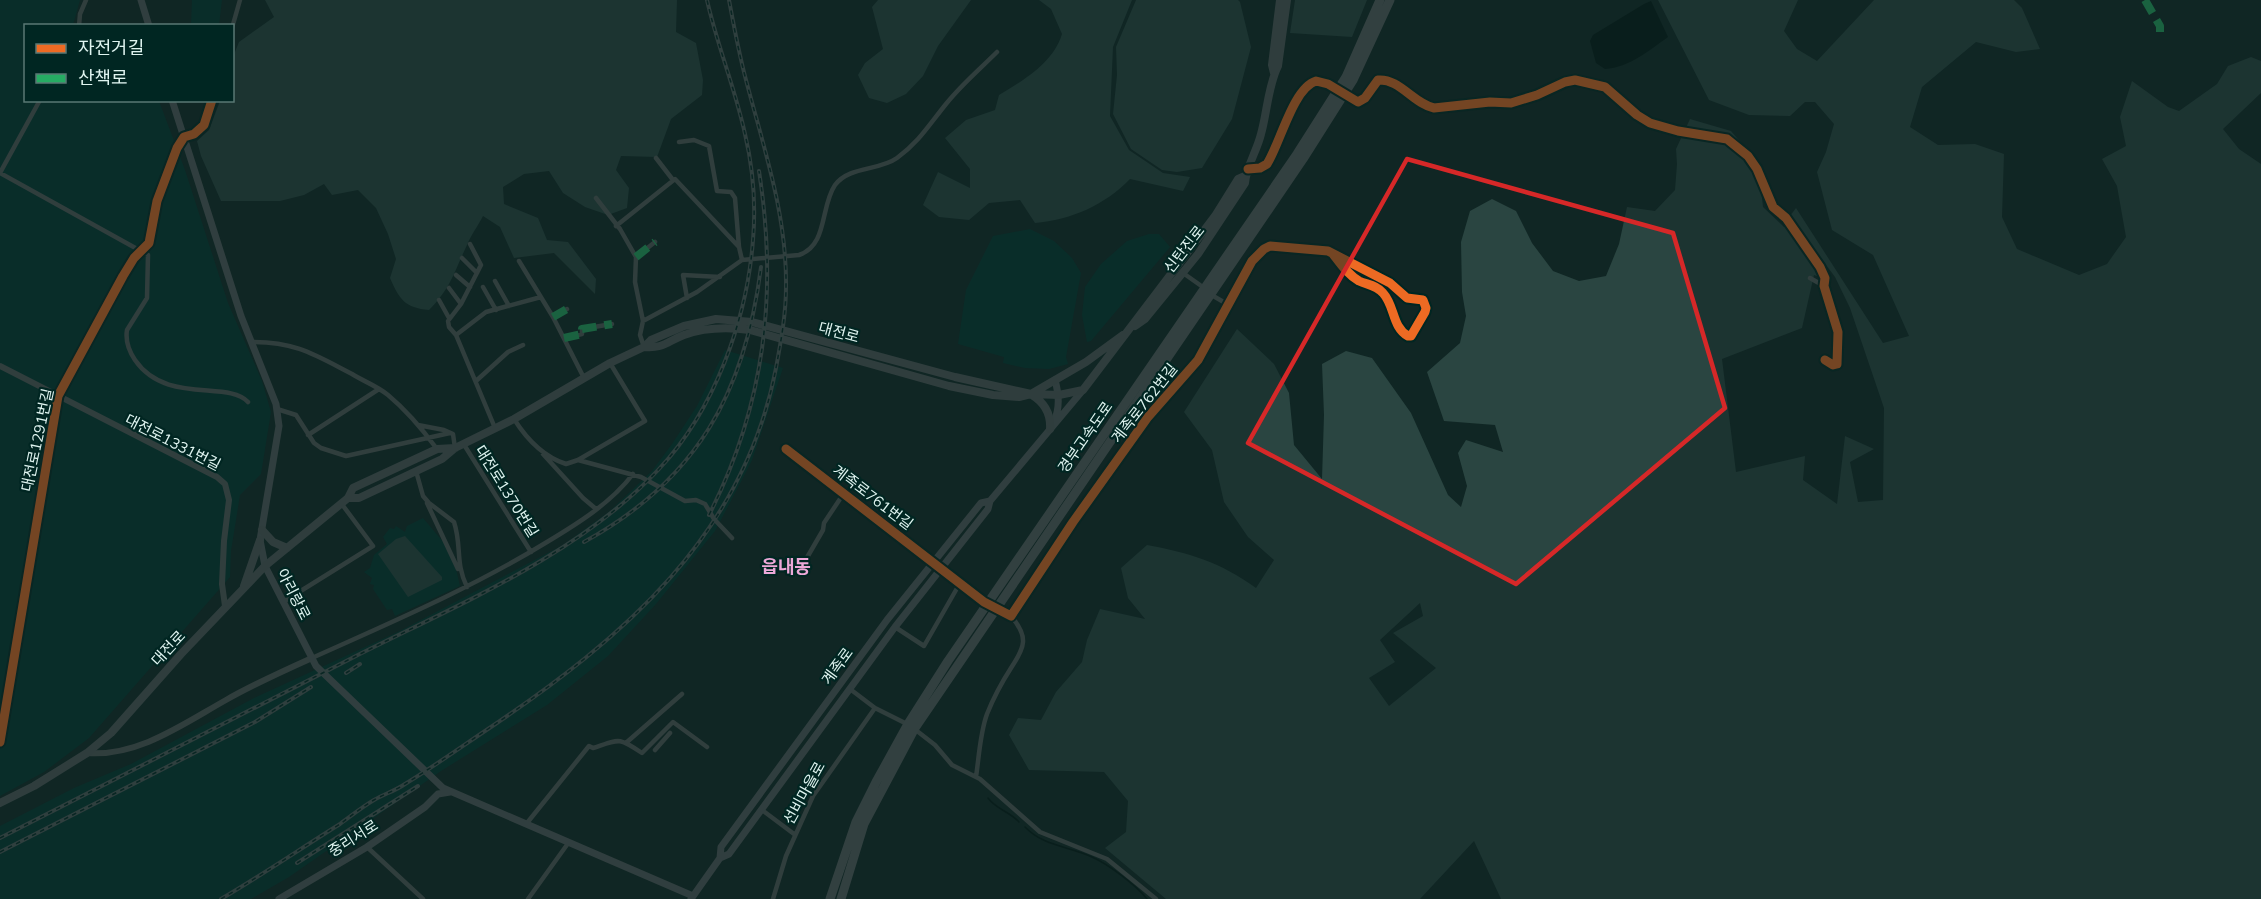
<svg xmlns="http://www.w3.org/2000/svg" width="2261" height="899" viewBox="0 0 2261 899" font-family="Mulish,'Noto Sans KR',sans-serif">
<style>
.built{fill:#023630}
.green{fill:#2a4541;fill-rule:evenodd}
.water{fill:#011512}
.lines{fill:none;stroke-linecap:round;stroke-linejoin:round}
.stream{stroke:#011512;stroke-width:1.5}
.minor{stroke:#585b5c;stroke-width:4.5}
.tertiary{stroke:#585b5c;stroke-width:6}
.secondary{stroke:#575c5f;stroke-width:7}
.primary{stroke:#545a5c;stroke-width:8}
.motorway{stroke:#5b6062;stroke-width:9}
.rail-casing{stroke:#545d5e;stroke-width:4}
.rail{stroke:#002622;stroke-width:1.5;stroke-dasharray:4.5;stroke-linecap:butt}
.quiet{stroke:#26ab63;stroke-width:8;stroke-dasharray:15 8;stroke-linecap:butt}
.cycleway-casing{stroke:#002622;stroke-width:13}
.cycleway{stroke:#ed6a23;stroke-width:9}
.marked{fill:none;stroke:#d62828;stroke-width:4.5;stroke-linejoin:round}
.labels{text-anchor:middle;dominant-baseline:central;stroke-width:4.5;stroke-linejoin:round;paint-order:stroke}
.street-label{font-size:15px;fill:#dff4f0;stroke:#002622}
.quarter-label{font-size:18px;font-weight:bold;fill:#eca8d8;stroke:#002622}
</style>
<rect width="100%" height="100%" fill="#102624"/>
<path class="built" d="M0,0H80L73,25L26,26V100L159,101L185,170L228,303L262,381L271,412L261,474L240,495L231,551L230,577L89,738L44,772L0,796Z
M192,0H222L219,25H191Z
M1030,229L1054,241L1072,258L1081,273L1066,357L1068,364L1049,369L1025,368L1003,363L1004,357L958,344L966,290L993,236Z
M1149,234H1159L1170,247L1091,341L1087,342L1082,315L1085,287L1101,264L1127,241Z
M725,350L783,368L752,460L745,474L715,531L656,604L608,656L547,705L441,771L289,877L251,899H0V826L74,788L131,764L254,698L400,631L563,545L610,511L652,471L672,444L697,406Z
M423,518L445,544L456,569L460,586L395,616L392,609L387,610L373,589L374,585L370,584L372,578L364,572L370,568L374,555L387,544L383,537L390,528L394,529L396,526L405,532L407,526Z"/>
<path class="green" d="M265,0H677L676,32L696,43L703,80L702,95L671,119L657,157L621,156L616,170L629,188L627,208L608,215L585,207L563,193L549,171L524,174L503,187L504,204L538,218L547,240L568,242L596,279L595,294L554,253L514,258L500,227L483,216C478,226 471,235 467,245C454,272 451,288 429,310C405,308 399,299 390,278L396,259L388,234L376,208L358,190L332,195L324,184L304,195L280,201H221L201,156L197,141L209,130L220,101L232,100L233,57L239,42L274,17Z
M878,0H971L938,46L923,76L906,94L887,103L869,98L858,75L865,63L883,49L872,7Z
M1039,0H1132L1113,47L1110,116L1129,150L1163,173L1190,177L1183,191L1130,179C1105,205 1071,220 1035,223L1020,200L989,203L969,220L939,217L923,205L938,172L970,188V169L945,138L966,120L995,110L999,95C1024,80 1053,63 1062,34L1051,9Z
M1136,0H1238L1240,2L1251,47L1232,119L1202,168L1177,172L1162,170L1131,149L1113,114L1117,75L1116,47Z
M1295,0H1367L1352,37L1290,33Z
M1658,0H1798L1784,31L1797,49L1817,61L1874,0H2014L2022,8L2040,49L2016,52L1976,42L1922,87L1910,127L1938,145L1975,144L2004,154L2002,217L2017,249L2079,275L2107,264L2126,237L2117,186L2102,159L2126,146L2120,117L2132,81L2168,107L2179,111L2217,84L2228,66L2251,57L2261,61V93L2223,129L2239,149L2261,164V899H1501L1474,841L1420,899H1166L1105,848L1126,832L1128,801L1104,772L1029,770L1009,735L1018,718L1041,720L1056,692L1082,662L1087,640L1100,609L1145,619L1128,598L1121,568L1147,545C1190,553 1220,562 1256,588L1274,560L1248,537L1224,502L1212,450L1184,412L1237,329L1274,364L1289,393L1294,445L1322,479L1324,415L1322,364L1346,351L1372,358L1411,413L1448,495L1461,507L1467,486L1458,453L1466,440L1503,452L1495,425L1444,421L1427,372L1460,343L1466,316L1462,292L1461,242L1470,211L1492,199L1516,211L1532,243L1553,271L1579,281L1606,276L1619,244L1627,207L1655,211L1675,190L1677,164L1676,149L1690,119L1731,131L1758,163L1763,207L1784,227L1789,223L1809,247L1828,280L1814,275L1802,328L1722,359L1736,472L1805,456L1803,480L1837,504L1845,436L1874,449L1850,462L1858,502L1883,500L1884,408L1850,308L1835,277L1790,216L1796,208L1883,343L1909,336L1873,255L1832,230L1817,172L1826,152L1834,124L1815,102H1805L1790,116L1749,115L1709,100ZM1420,603L1423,616L1393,633L1436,668L1389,706L1369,678L1395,662L1380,640Z
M405,536L442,577V580L408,597L378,554L396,539Z"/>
<path class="water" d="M1651,1L1668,37C1648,51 1630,67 1605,69L1596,63L1590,41L1593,35L1644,4Z"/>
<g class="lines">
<path class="stream" d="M988,798C997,810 1009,811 1019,822
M1025,827C1043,846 1068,846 1092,857C1108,864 1136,885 1147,899"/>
<path class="minor" d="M79,26L80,14L86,0
M232,28L240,0
M1344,94L1358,102L1361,101L1374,84L1382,79L1397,86L1427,107L1434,108L1490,102L1511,103L1537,95L1565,82H1586L1605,87L1637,115L1650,123L1678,131L1727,139L1748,156L1757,169L1773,207L1786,218L1820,267L1825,278L1824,286L1838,332L1837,364L1833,365L1825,360
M184,137C202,131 208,119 212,100
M679,142L694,140L709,146L717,191L731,192L735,198L739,247L742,260
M656,158L673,180
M1248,169L1263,167L1269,160C1278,141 1296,87 1316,81L1328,84L1337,90
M0,173L148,255L147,298L127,330C125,342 129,351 135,360C166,405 228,380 248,402
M0,173L40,100
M596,198L620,229L636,257L635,282L643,321L640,335L644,347
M616,226L675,179L739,247
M636,257L655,242
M462,258L477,273
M519,261L553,317L584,378
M1183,273L1200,285
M456,275L470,287
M1810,278L1824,286
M495,281L509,306
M483,287L496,310
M449,288L461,304
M1215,297L1227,304
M687,298L683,275L720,277
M439,300L449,318
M553,317L567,309
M643,321L697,292L742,260L799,255C828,245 820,207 835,185C849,166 879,171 897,158C919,142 929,125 946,104C961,85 980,69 997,52
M456,335L449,327L448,321L461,304L481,265L470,244
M564,338L582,334V329L612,324
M253,342C296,342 315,355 352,374C363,381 377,386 388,395C406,410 423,430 437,449
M476,381L508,352L523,345
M277,409L296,415L314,443L321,448L346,456L450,433
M514,419C526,438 544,457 566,464L578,460L645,421L610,363
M418,425L444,430L453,434L455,448
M495,428L456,335L486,312L541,297
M308,435L379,389
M463,443L531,552
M786,449L984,602
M543,454L583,498L596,509
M578,460L641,477L685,501L696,500L705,504L714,519L732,538
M416,471L423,496L429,503L454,522C462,546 455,563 467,587
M427,503L458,569
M809,566L805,561L823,530L824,523L844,493
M283,602L373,546L341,503
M995,609L1011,616L1073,522L1148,417L1198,360L1252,261L1264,249L1270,246L1328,251L1390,283L1407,298L1423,300L1426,308L1425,312L1411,336H1408C1392,327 1395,306 1383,293C1376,285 1368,285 1359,281C1348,275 1340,263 1333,254
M895,627L924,646L960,583
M312,658C392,622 472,588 547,542C577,524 611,503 633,474
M850,689L875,708L905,723
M917,731L935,745L952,765L980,779L1040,832L1107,859L1156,899
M627,742L682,694
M655,750L670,733
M976,777C979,757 980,733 987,714C993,699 1002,682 1011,668C1025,647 1029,637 1011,616
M762,810L794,834
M527,823L589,746L593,748C620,739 618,737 642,753L673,722L707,747
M367,847L423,899
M528,899L569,842
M773,899L786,856L813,796L875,708"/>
<path class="tertiary" d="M0,366L217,477L225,484L229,500L224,541L222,584L225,606
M0,742L58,396L123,276L134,258L149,243L157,201L168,168L184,137
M87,753C138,757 183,724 226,700C254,684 283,671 312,658"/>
<path class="secondary" d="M141,0L149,26
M172,100L241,316L276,404L279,426L260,540L265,566L316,666L443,788L693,896
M1054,422C1060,407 1059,395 1055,380
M720,858L721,847L887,620L981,503L990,501
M279,899L367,847L425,807L438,794L450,792
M691,899L720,858L729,854L895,627L988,509L990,501L1083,390"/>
<path class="primary" d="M1274,73L1272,65L1280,0
M1135,326L1145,319L1198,254L1245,183C1246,167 1257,151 1261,134C1267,113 1268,86 1278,66L1287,0
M644,347C663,349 668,341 684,335C706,327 727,327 750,330L949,386L993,395L1019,397L1031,394L1086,362L1123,335
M1032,395C1045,403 1051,414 1050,429
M348,498H359L442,459L455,448L514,419L610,363L644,347L651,340L684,326L716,319L752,322L955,377L1031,394L1059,395L1083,390L1215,216L1238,179L1245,176
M262,530L273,542L287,548
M244,586L260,540
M0,803L34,786L87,753L111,733L181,654L265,566L348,498L353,488L437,449L455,448"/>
<path class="motorway" d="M830,899L856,822L876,782L908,724L948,661L1297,154L1346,77L1380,0
M841,899L864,824L915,728L1303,159L1353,80L1390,0"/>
<defs>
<path id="rail" d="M709,515C765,405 778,293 759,171
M584,542C697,480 745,393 761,267
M346,673L360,664
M0,838C118,778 236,717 354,657C457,605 579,555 659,469C714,411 747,320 753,240C756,205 753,168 745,134C735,88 717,45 707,0
M0,852L255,722L311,687
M297,863L418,786
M221,899C262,875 300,849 340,824C351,816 362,807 374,800C384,794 395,791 405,784C433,767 461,747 488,729C622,639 744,536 776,368C781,341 786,314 786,287C787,215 764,149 746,80C739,54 734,27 729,0"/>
</defs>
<use href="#rail" class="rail-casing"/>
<use href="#rail" class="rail"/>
<path class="quiet" d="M2145,0L2160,26V32
M636,257L655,242
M553,317L567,309
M564,338L582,334V329L612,324"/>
<defs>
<path id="cycleway" d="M1248,169L1260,168L1267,164C1280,144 1293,88 1316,81L1328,84L1358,102L1365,98L1378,80C1399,78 1414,104 1434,108L1490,102L1511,103L1537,95L1565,82L1575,80L1605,87L1637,115L1650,123L1678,131L1727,139L1748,156L1757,169L1773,207L1786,218L1820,267L1825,278L1824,286L1838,332L1837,364L1833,365L1825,360
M786,449L984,602L1011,616L1073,522L1148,417L1198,360L1252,261L1264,249L1270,246L1328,251L1390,283L1407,298L1423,300L1426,308L1425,312L1411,336H1408C1392,327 1395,306 1383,293C1376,285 1368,285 1359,281C1348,275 1340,263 1333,254
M0,742L58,396L123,276L134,258L149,243L157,201L177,148L184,137L194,134L204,125L212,100"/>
</defs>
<use href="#cycleway" class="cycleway-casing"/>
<use href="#cycleway" class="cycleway"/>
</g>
<path d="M0 0H2261V899H0ZM1407,159L1673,233L1725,408L1516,584L1248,443Z" fill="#102624" fill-opacity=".55" fill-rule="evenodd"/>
<path class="marked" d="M1407,159L1673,233L1725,408L1516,584L1248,443Z"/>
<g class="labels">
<g class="street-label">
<text transform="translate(1184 249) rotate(-52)">신탄진로</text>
<text transform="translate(839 332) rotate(15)">대전로</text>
<text transform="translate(1144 403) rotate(-52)">계족로762번길</text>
<text transform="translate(1085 437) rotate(-55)">경부고속도로</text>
<text transform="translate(37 440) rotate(-78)">대전로1291번길</text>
<text transform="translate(173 442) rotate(27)">대전로1331번길</text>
<text transform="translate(507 491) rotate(58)">대전로1370번길</text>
<text transform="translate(873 497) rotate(37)">계족로761번길</text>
<text transform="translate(294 594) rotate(63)">아리랑로</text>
<text transform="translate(168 648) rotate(-47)">대전로</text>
<text transform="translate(837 666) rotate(-54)">계족로</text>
<text transform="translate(804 793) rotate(-61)">선비마을로</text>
<text transform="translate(353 838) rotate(-32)">중리서로</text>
</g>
<g class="quarter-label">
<text x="786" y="566">읍내동</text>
</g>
</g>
<rect x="24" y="24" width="210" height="78" fill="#002622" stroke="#597874" stroke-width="1.5"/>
<rect x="36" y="44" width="30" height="9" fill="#ed6a23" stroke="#597874" stroke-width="1.5"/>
<text x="78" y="54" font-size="18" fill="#dff4f0">자전거길</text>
<rect x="36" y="74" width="30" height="9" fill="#26ab63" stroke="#597874" stroke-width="1.5"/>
<text x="78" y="84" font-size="18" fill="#dff4f0">산책로</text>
</svg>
